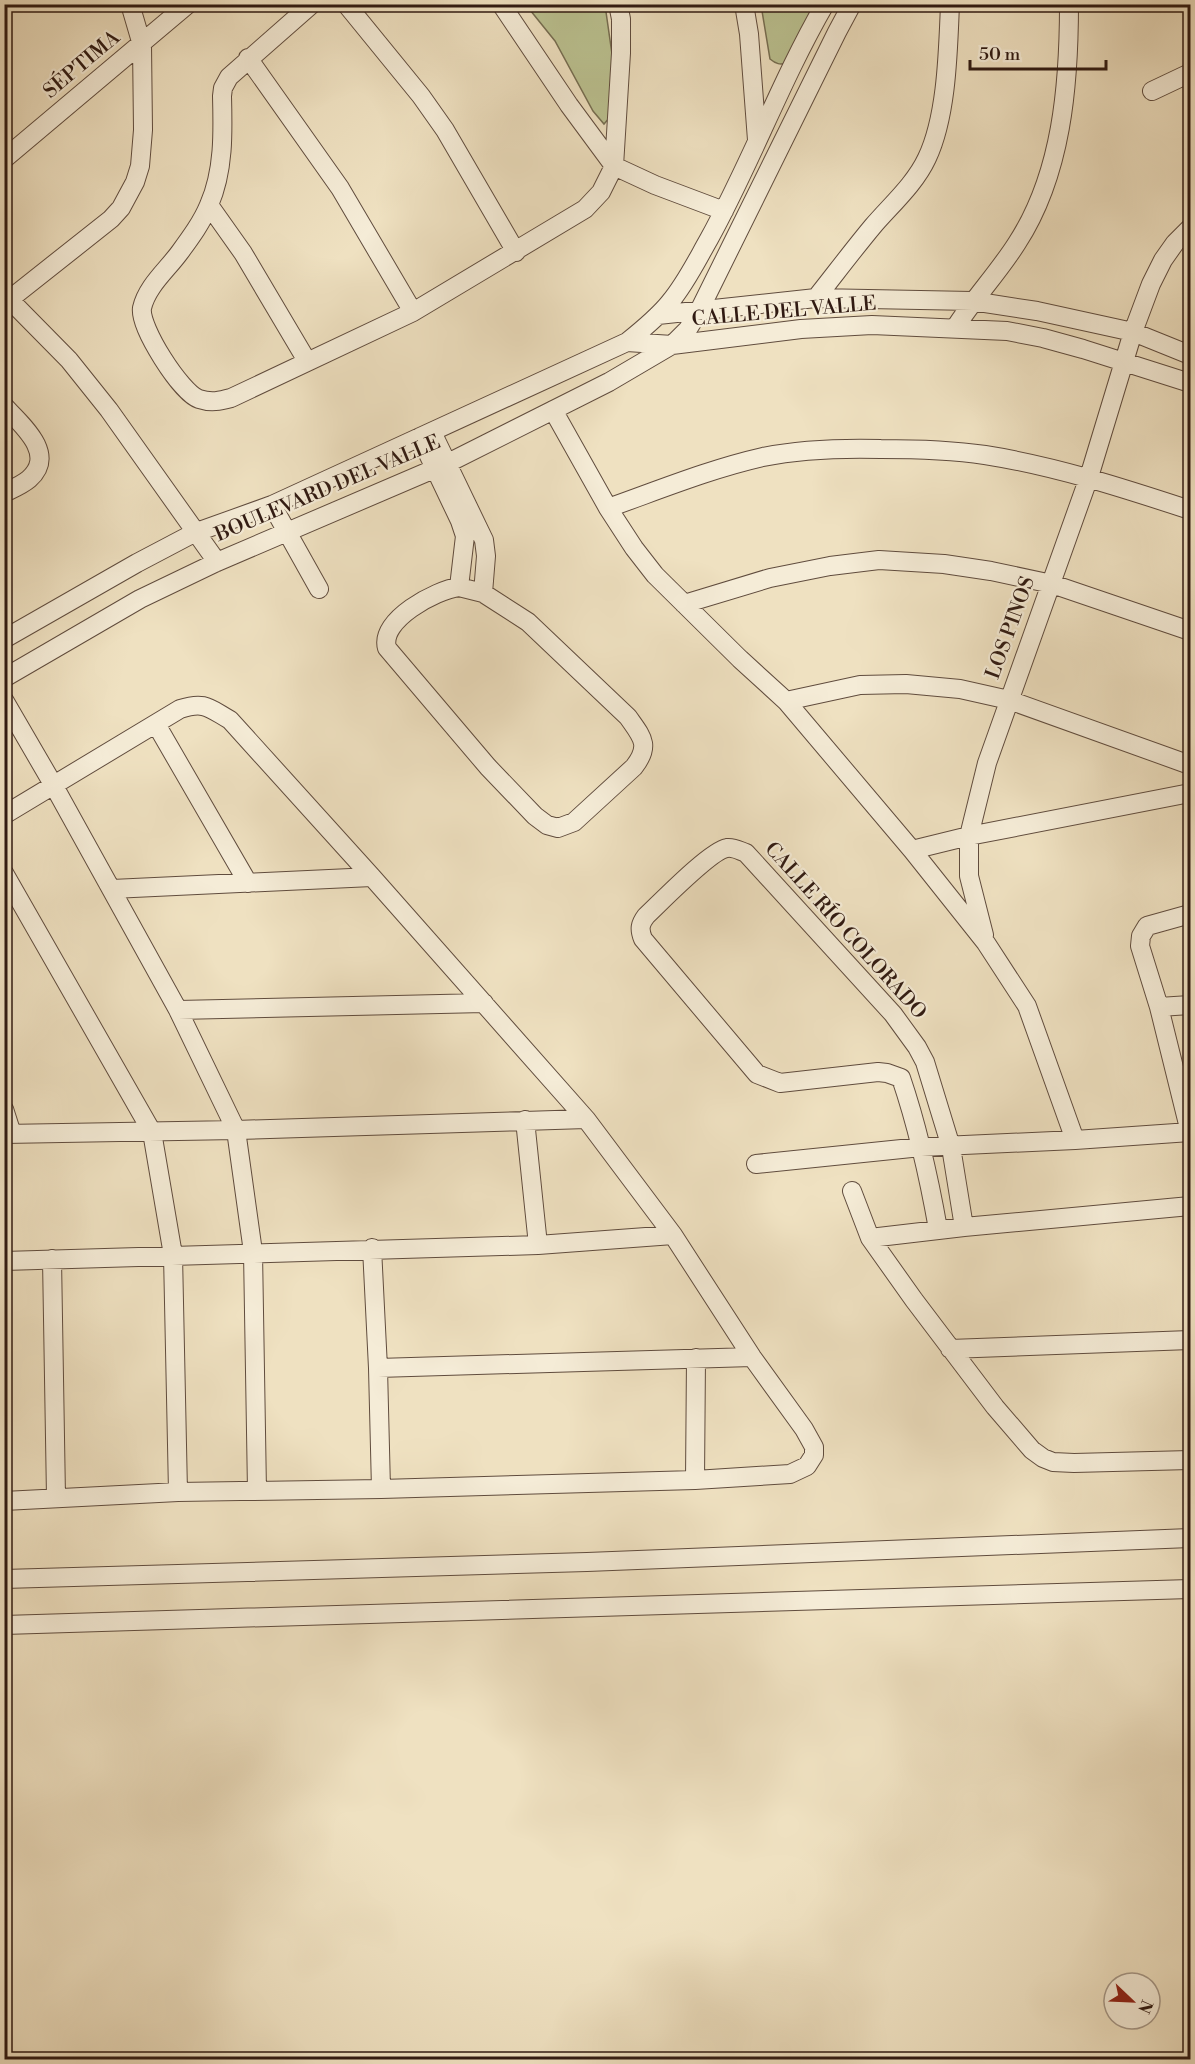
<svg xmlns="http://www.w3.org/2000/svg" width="1195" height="2064" viewBox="0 0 1195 2064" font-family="'Libre Bodoni',serif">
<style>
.green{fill:#bbc291;stroke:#766e52;stroke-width:1.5}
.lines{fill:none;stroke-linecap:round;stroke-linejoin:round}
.minor-casing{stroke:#604c3e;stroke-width:20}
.minor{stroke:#f5ecd7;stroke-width:18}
.labels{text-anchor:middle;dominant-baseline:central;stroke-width:4.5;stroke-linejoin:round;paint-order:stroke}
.street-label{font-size:20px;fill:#301a12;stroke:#f5ecd7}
</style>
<rect width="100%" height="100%" fill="#efe1c1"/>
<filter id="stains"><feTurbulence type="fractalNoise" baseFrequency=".00333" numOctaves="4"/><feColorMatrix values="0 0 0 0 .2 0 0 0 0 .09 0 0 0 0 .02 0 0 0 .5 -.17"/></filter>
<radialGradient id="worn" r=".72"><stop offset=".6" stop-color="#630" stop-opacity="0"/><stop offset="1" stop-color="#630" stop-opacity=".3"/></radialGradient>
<path class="green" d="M526,5H605L614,68L610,117L604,124L593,111L555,41Z
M761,5H818L787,63C780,65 776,64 770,59Z"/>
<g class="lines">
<defs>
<path id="minor" d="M312,4L229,77L223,88L222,96C223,132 224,171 209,205C202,222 191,237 180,252C167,270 147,286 142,308C139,327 181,393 199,399C211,403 220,401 231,398L413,312L585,209L601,192L614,166L621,53V19L618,4
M346,4L421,96L445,130L516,252
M501,4L569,105L614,166L655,185L724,211
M744,4L749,34L757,140
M4,6L6,4
M248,58L340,188L413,312
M1152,91L1190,73
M4,159L188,4
M209,205L243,253L307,361
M4,294L69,360L109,410L217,562
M816,298C835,274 853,250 873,226C891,205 915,184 927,158C947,116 948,51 950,4
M10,299L111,219L121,208L135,182L140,166L143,130L142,45L130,4
M658,315L816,298L972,301L1037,311L1133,332L1190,355
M955,328C974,298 998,273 1017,243C1062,174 1069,85 1069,4
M627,342L672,345L801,329L872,325L1007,331L1043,338L1083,349L1190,383
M4,406C22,425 57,454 29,479C22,485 12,489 4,493
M553,410L608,508L634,548L655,575L740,659L786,701L912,850L986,943L1027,1006L1075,1140
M432,432L484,540L486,556L483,593
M420,437L460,521L465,536L459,587
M272,505L319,589
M608,508C659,490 710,469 763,457C802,449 841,448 881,449C915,449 951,450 985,455C1055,466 1123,488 1190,510
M459,587L483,593L528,622L628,717C642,737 651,745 634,767L574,822L558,828L547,825L535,816L488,767L387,648C379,620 436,590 459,587Z
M684,604L770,578L830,566L879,560L944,564L991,571L1052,584L1190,631
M4,639L137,563L194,533L272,505L627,342C642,330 658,317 670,302C686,283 697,260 709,239C751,163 781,80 825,4
M4,678L140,599L217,562L448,463L609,382L672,345L688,329L699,311L837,32L852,4
M4,700L54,786L178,1010L236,1130L253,1252L257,1491
M786,701L860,685L906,684L960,689L1009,700L1190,765
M156,724L248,883
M4,815L180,709C205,701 209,708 230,720L372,877L586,1119L673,1235L752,1357L804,1429L814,1447V1455L807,1466L790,1474L695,1480L381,1489L178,1492L4,1501
M912,850L969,836L1190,793
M4,873L152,1132L173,1255L178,1492
M112,889L372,877
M984,935L969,876V836L987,763L1089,477L1133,332L1151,284L1163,260L1175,243L1190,228
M1159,1007L1190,1005
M178,1010L484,1003
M4,1109L12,1134
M525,1120L538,1245
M1190,1132L1159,1007L1140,946L1141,936L1147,926L1190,914
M4,1134L236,1130L586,1119
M756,1164L921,1147L1075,1140L1190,1132
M852,1191L870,1238L914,1300L995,1407L1032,1450L1043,1458L1053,1462L1074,1463L1190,1460
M938,1229C929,1178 918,1128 901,1078L887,1073L878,1072L780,1083L757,1074L643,939C639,929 640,924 646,916C661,902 710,851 727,848C734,847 740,851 746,853L893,1014L917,1047L925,1062L951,1147L964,1227
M870,1238L964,1227L1190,1206
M372,1248L378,1368L381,1489
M52,1259L56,1497
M4,1261L538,1245L673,1235
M950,1349L1190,1340
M378,1368L752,1357
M695,1480L696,1358
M4,1579L587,1562L1190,1538
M4,1625L1190,1589"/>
</defs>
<use href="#minor" class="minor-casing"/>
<use href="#minor" class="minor"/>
</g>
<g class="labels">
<g class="street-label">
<text transform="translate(82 65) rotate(-40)">SÉPTIMA</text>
<text transform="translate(784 312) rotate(-5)">CALLE DEL VALLE</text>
<text transform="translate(328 489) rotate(-23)">BOULEVARD DEL VALLE</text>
<text transform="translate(1011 628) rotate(-70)">LOS PINOS</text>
<text transform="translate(845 931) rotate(48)">CALLE RÍO COLORADO</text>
</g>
</g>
<rect width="1195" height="2064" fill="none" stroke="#efe1c1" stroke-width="24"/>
<rect x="6" y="6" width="1183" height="2052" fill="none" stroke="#301a12" stroke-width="3"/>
<rect x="12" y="12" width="1171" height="2040" fill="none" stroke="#301a12" stroke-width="1.5"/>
<g transform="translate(1132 2001) rotate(113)"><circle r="28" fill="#f5ecd7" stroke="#a69888" stroke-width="1.5"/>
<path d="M0-4.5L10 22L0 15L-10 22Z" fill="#8f2418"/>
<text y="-9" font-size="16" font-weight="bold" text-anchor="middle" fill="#301a12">N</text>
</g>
<path d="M970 60v9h136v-9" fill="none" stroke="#301a12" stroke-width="3"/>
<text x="979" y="60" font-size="18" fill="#301a12" stroke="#f5ecd7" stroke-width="4.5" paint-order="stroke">50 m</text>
<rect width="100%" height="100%" filter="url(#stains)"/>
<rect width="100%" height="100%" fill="url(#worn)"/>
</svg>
